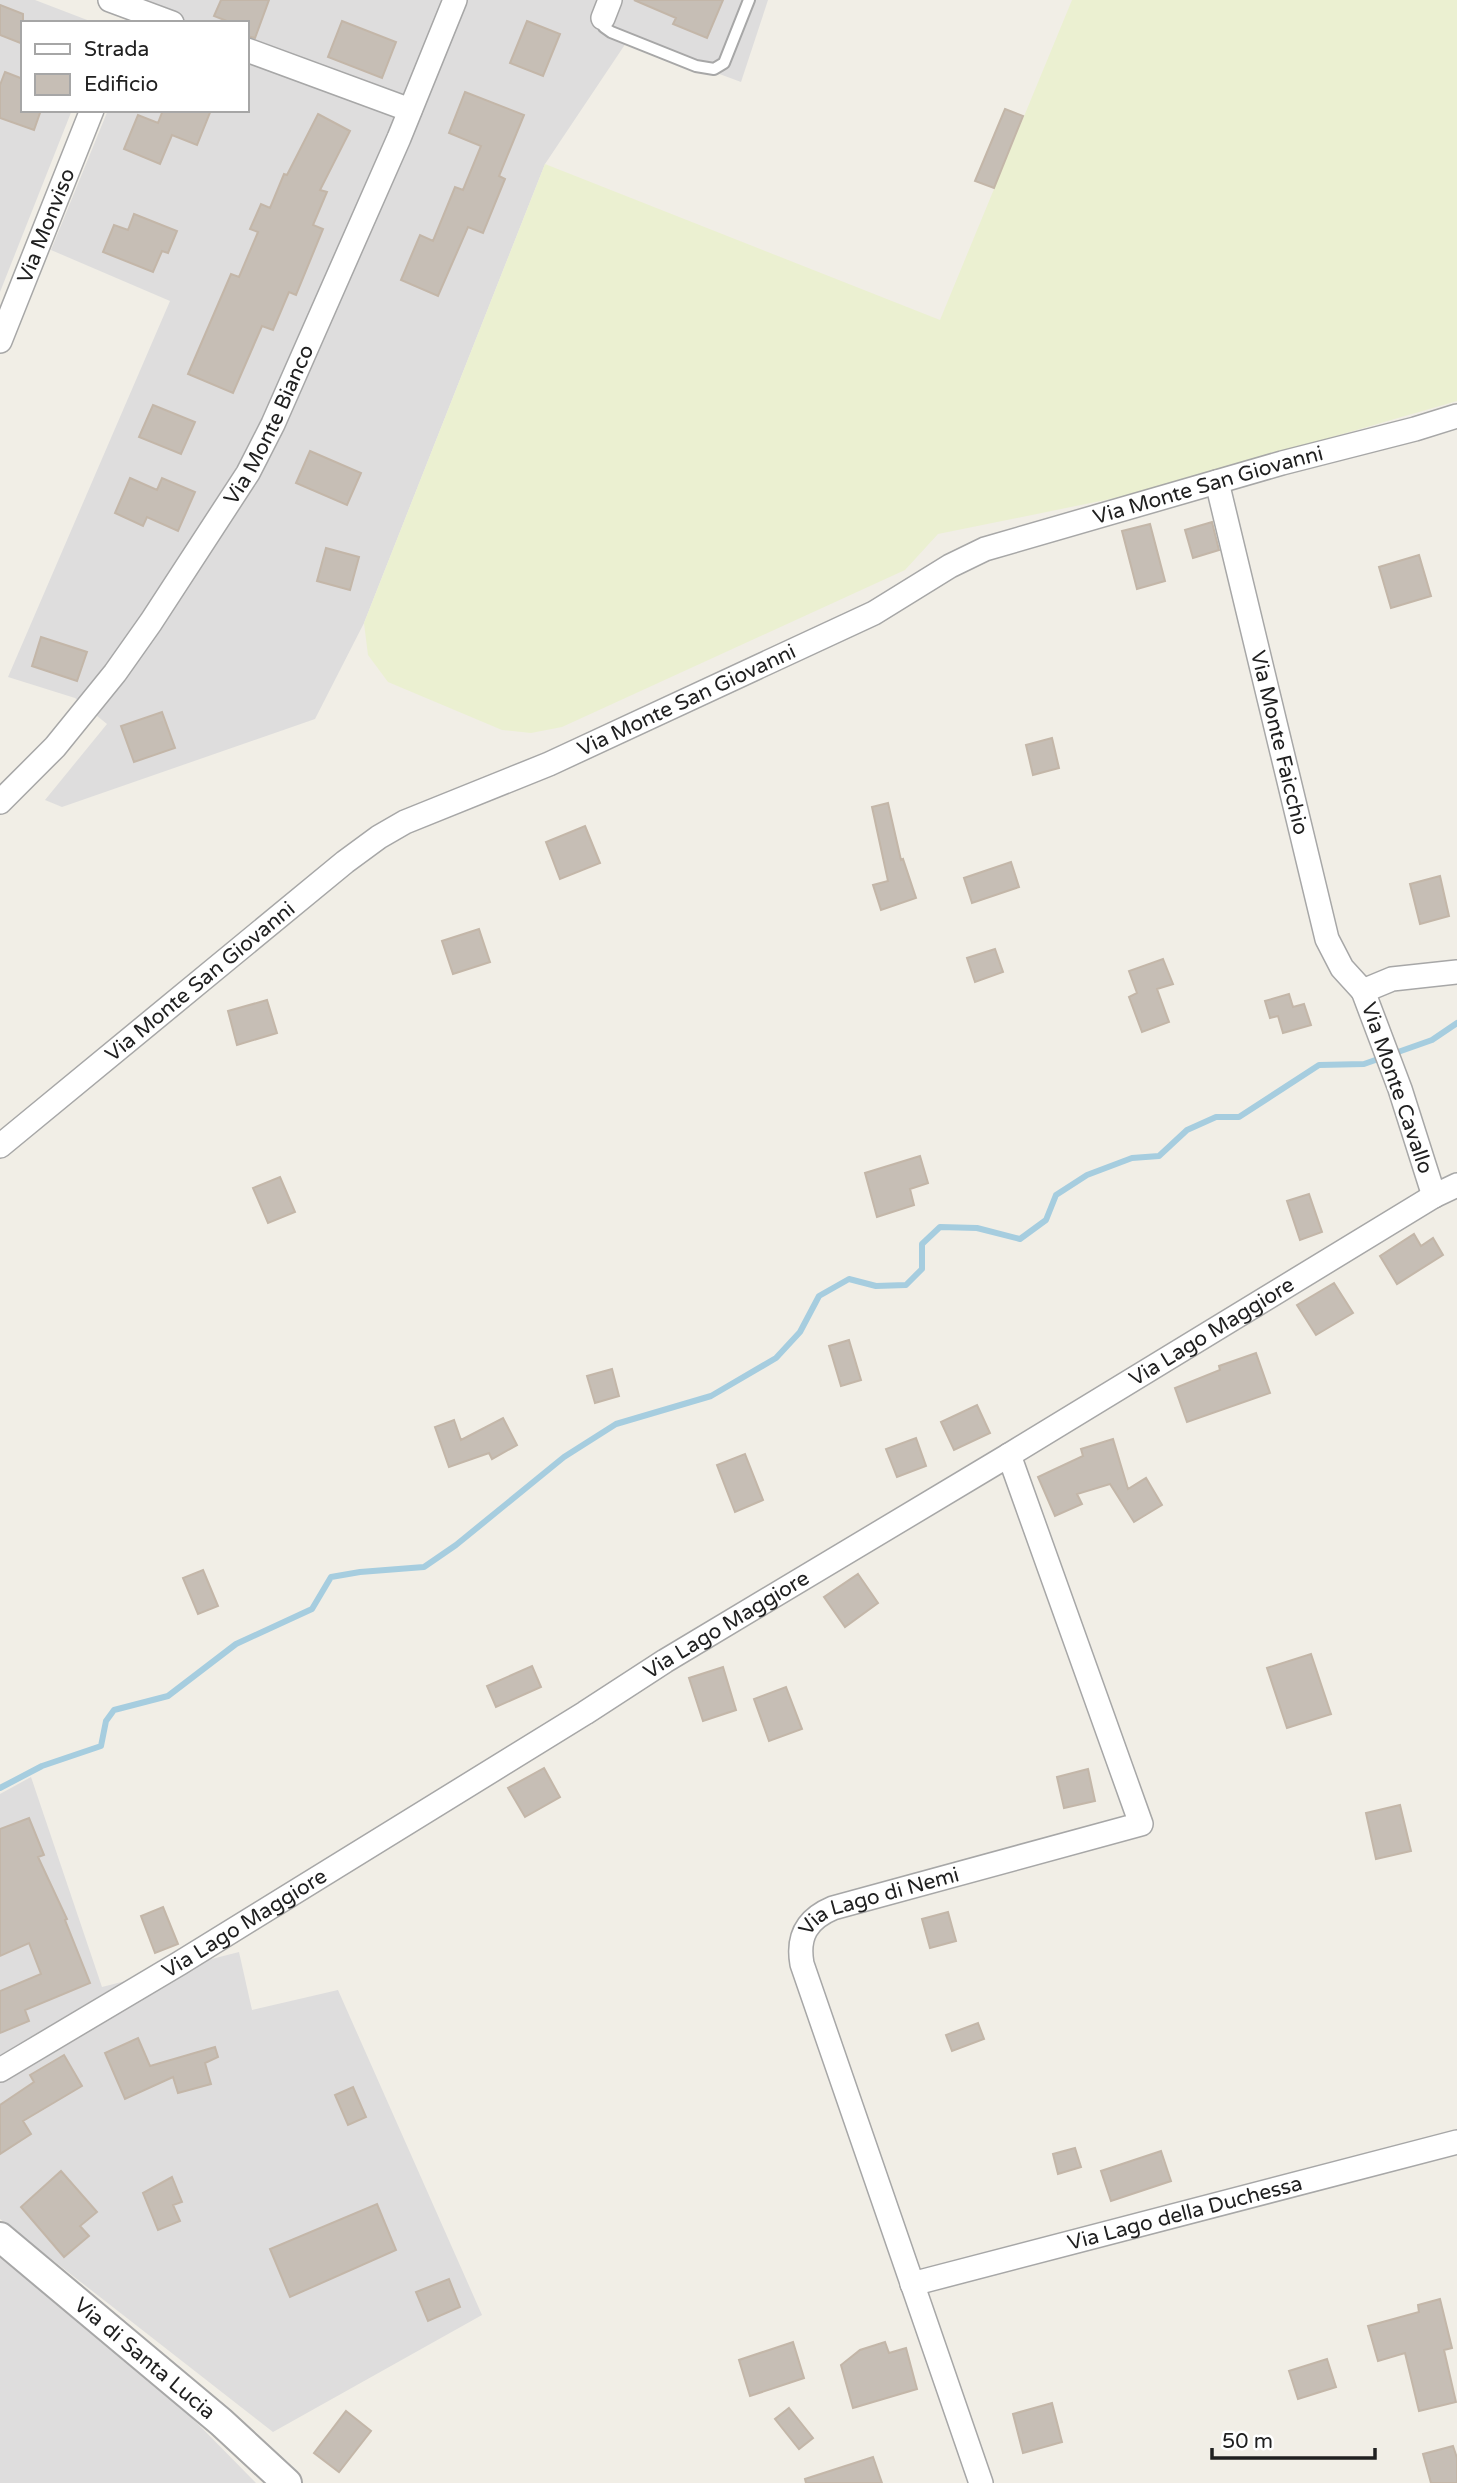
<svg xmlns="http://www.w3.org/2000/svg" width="1457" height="2483" viewBox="0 0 1457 2483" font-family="'Varela Round',sans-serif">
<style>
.residential{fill:#dedddd}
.farmland{fill:#ebf0d1}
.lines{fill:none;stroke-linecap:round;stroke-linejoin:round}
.stream{stroke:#a6cddf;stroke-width:6}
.building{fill:#c6beb5;stroke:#c3b6a8;stroke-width:2}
.service-casing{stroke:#a7a7a7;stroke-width:14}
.minor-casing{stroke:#a7a7a7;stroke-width:26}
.tertiary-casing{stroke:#a7a7a7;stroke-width:32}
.service{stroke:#fff;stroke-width:10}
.minor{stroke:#fff;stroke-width:23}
.tertiary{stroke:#fff;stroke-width:28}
.labels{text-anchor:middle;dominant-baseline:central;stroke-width:5;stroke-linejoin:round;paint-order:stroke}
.street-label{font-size:21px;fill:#202020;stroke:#fff}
</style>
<rect width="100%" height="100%" fill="#f1eee6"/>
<path class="residential" d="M0,0H35L95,23H23V110H72L0,292Z
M137,0H768L741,82L628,40L545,164L364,623L315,719L62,807L45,800L107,724L75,698L8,677L170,301L51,250L108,110H247V23H145Z
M31,1777L102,1987L239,1952L252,2010L338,1990L482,2315L273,2432L0,2219V1794Z
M0,2250L137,2362L256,2483H0Z"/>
<path class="farmland" d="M1072,0H1457V401L1135,494L938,534L905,570L562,727L531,733L502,730L388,682L368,655L364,623L545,164L940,320Z"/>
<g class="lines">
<path class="stream" d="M0,1788L42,1766L101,1746L106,1721L114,1710L168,1696L236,1644L312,1609L331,1577L360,1572L424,1567L456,1545L564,1457L616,1424L711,1396L776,1358L800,1332L819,1296L849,1279L876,1286L906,1285L922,1269V1244L940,1227L977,1228L1020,1239L1046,1220L1056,1195L1087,1175L1132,1158L1159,1156L1187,1130L1216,1117H1239L1319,1065L1364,1064L1432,1040L1457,1023"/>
</g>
<path class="building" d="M221,0H269L255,38L247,36V23H232L214,16Z
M634,0H723L707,38L673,24L676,18Z
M0,5L23,14V44L0,35Z
M342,21L396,42L382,78L328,57Z
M527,21L560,34L543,76L510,63Z
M5,72L23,79V110H41L34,130L0,118V85Z
M465,92L524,115L499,176L505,179L483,233L468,227L438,296L401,280L420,235L433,241L455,187L463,190L481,146L449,133Z
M1005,109L1023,116L994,188L975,181Z
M163,110H211L197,145L172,135L160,164L124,149L138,115L158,123Z
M318,114L350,131L320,190L327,192L313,225L323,229L296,295L289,292L273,330L262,326L233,393L188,374L231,274L239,277L258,232L250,229L261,204L270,208L284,174L287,175Z
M134,214L177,231L168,253L162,251L153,272L103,252L114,225L128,230Z
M153,405L195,422L181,454L139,437Z
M310,451L361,473L347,505L296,483Z
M130,478L157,490L162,478L195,492L178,531L147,517L143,526L115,513Z
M1212,522L1219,550L1193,558L1185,530Z
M1150,524L1165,581L1137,589L1122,531Z
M326,548L359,557L350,590L317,581Z
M1419,555L1431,596L1391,608L1379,567Z
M41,637L87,652L77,681L32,666Z
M162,712L175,748L134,762L121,726Z
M1052,738L1059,768L1033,775L1026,745Z
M888,803L901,860L903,859L916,898L881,910L873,885L888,881L872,807Z
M585,826L600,863L560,879L546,842Z
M1011,862L1019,887L972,903L964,878Z
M1440,876L1449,916L1420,924L1410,884Z
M479,929L490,962L453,974L442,941Z
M995,949L1003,972L975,982L967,958Z
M1163,959L1173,984L1157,989L1169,1022L1142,1032L1129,997L1137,993L1129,971Z
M1289,994L1293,1007L1304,1004L1311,1025L1283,1033L1278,1016L1270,1018L1265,1001Z
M267,1000L277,1033L237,1045L228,1011Z
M920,1156L928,1183L910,1189L914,1205L877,1217L865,1173Z
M280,1177L295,1212L268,1223L253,1188Z
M1309,1194L1322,1232L1300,1240L1287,1201Z
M1414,1234L1421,1246L1433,1238L1443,1255L1397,1284L1380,1256Z
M1334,1283L1353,1313L1316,1335L1297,1305Z
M849,1340L861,1380L841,1386L829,1346Z
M1256,1353L1270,1393L1187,1422L1175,1388L1220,1370L1219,1366Z
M612,1369L619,1396L595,1403L587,1376Z
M977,1405L990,1433L954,1450L941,1422Z
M503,1418L517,1445L492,1459L489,1453L449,1467L435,1427L454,1420L461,1440Z
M916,1438L926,1466L897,1477L886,1449Z
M1113,1439L1128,1489L1146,1478L1162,1505L1134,1522L1110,1484L1077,1494L1082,1504L1055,1516L1038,1477L1083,1456L1081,1449Z
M745,1454L763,1500L735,1512L717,1465Z
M203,1570L218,1606L198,1614L183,1578Z
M858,1574L878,1603L845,1627L824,1597Z
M1311,1654L1331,1714L1287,1728L1267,1668Z
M532,1666L541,1687L496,1707L487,1686Z
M723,1667L736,1710L703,1721L689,1678Z
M786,1687L802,1729L769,1741L754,1699Z
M544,1768L560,1797L525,1817L508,1788Z
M1088,1769L1095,1801L1064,1808L1057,1777Z
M1400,1805L1411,1851L1376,1859L1366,1813Z
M29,1818L44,1855L38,1857L67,1919L65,1920L90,1983L25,2010L29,2021L0,2033V1991L41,1974L29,1943L0,1956V1829Z
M163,1907L178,1944L155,1953L141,1916Z
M948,1912L956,1941L930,1948L922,1919Z
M978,2023L984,2039L952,2051L946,2035Z
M138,2038L150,2066L215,2047L218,2057L205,2063L211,2084L178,2093L173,2077L125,2099L105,2053Z
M64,2055L82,2086L23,2121L31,2134L0,2154V2105L34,2082L30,2075Z
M353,2087L366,2117L348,2125L335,2095Z
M1075,2148L1081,2167L1058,2174L1053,2154Z
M1161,2151L1171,2181L1111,2201L1101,2171Z
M61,2171L97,2212L80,2226L89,2236L64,2257L21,2207Z
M172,2177L182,2202L173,2205L180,2221L158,2230L143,2193Z
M377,2204L396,2250L290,2297L270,2249Z
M449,2279L460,2307L428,2321L416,2292Z
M1440,2299L1452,2348L1444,2350L1456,2402L1419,2411L1405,2353L1378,2361L1368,2326L1419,2312L1418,2305Z
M793,2342L804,2378L750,2396L739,2360Z
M885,2342L889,2353L906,2348L917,2389L853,2408L841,2365L860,2350Z
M1327,2359L1336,2387L1298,2399L1289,2371Z
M1052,2403L1062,2442L1023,2453L1013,2414Z
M789,2408L813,2438L799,2449L775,2419Z
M346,2411L371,2431L339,2472L314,2453Z
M1453,2446L1457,2458V2483H1431L1423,2454Z
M873,2457L882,2483H806L805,2479Z"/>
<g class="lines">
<defs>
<path id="service" d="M603,18L604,27L611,32L696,66L714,69L724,63L749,0"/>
<g id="minor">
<path d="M110,0L172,23"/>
<path d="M603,18L610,0"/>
<path d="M247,50L410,110"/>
<path id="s1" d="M0,341L92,110"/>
<path id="s2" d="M1217,482L1327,939L1342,968L1363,991"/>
<path id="s3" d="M0,802L55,747L115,673L151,622L248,473L273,424L399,138L455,0"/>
<path id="s4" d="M0,1146L345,862L379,837L405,822L549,764L874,613L950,566L985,549L1282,463L1415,429L1457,416"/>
<path d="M1434,1196L1400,1089L1363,991L1392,979L1457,972"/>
<path id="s5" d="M0,2070L180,1963L585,1713L665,1661L1009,1455L1434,1196L1457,1185"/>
<path id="s6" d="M912,2284L1457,2142"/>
<path id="s7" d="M981,2483L802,1964C797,1936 807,1919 833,1908L1141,1824L1009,1455"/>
</g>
<g id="tertiary">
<path id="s8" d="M0,2237L221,2422L287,2483"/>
</g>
</defs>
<use href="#service" class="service-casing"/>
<use href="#minor" class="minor-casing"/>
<use href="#tertiary" class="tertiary-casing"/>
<use href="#service" class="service"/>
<use href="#minor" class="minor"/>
<use href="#tertiary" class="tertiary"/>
</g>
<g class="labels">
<g class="street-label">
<text stroke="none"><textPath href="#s1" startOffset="124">Via Monviso</textPath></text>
<text stroke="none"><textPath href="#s3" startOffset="466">Via Monte Bianco</textPath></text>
<text stroke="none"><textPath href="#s4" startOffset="1393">Via Monte San Giovanni</textPath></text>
<text stroke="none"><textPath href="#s4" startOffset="826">Via Monte San Giovanni</textPath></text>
<text stroke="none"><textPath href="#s2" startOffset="268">Via Monte Faicchio</textPath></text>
<text stroke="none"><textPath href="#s4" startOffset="259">Via Monte San Giovanni</textPath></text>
<text transform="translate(1397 1088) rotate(71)">Via Monte Cavallo</text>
<text stroke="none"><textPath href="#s5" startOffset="1419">Via Lago Maggiore</textPath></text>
<text stroke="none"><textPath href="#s5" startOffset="852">Via Lago Maggiore</textPath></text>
<text stroke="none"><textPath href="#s7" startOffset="665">Via Lago di Nemi</textPath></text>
<text stroke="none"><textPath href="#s5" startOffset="285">Via Lago Maggiore</textPath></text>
<text stroke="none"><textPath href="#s6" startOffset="282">Via Lago della Duchessa</textPath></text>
<text stroke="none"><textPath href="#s8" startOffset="189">Via di Santa Lucia</textPath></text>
</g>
</g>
<rect x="21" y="21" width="228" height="91" fill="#ffffff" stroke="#a6a6a6" stroke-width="2"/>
<rect x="35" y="44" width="35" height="10" fill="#ffffff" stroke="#a6a6a6" stroke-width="2"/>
<text x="84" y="56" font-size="21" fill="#202020">Strada</text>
<rect x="35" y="74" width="35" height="21" fill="#c6beb5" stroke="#a6a6a6" stroke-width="2"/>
<text x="84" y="91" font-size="21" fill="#202020">Edificio</text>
<path d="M1212 2448v10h163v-10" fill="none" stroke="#202020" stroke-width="3.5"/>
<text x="1222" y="2448" font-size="21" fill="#202020" stroke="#ffffff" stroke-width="5" paint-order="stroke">50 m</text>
</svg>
